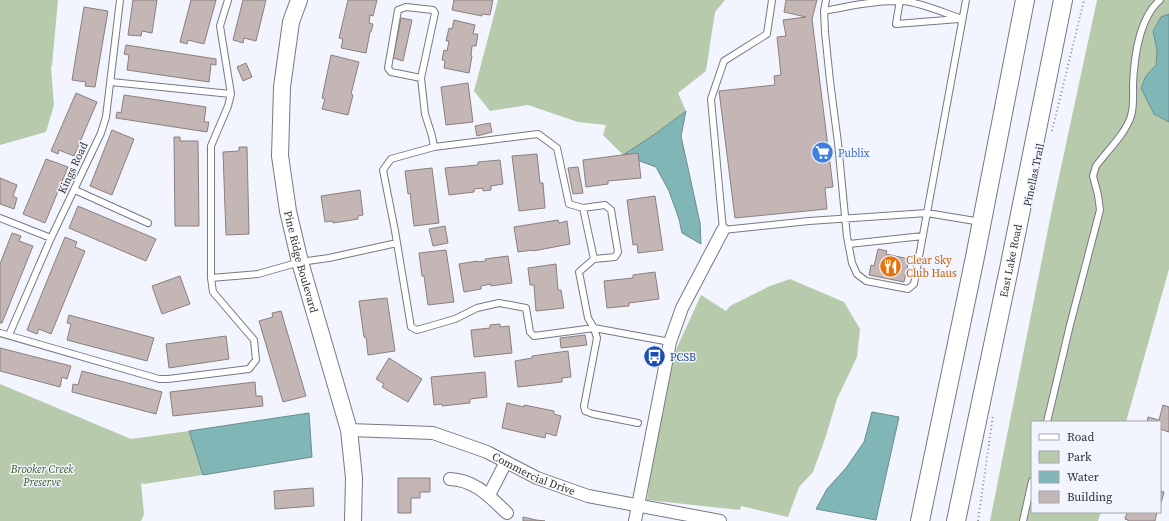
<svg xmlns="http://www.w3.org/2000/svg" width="1169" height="521" viewBox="0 0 1169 521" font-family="'Source Serif 4',serif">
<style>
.green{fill:#b7caac}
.water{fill:#81b6b7;stroke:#688e90}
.building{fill:#c4b6b5;stroke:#8c7f7e}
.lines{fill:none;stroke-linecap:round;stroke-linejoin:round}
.lane-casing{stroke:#767983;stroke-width:8}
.street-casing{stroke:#767983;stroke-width:14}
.secondary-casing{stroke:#767983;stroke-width:18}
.primary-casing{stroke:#767983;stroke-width:20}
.path{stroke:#888b91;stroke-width:2;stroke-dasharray:1 3;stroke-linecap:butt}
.lane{stroke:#fff;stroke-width:6}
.street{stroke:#fff;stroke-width:12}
.secondary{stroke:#fff;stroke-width:16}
.primary{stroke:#fff;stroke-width:18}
.labels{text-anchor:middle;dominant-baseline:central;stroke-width:3;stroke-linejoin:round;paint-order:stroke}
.shop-label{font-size:11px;fill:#366cbe;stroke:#f2f5fe;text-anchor:start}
.street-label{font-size:11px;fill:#2e3034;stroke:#f2f5fe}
.food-label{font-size:11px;fill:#c56008;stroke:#f2f5fe;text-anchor:start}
.transit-label{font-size:11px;fill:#164399;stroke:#f2f5fe;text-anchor:start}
.park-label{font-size:11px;font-style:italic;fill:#385622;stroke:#f2f5fe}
</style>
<rect width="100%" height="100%" fill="#f2f5fe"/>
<path class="green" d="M0,0H58L52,65L51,68L54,105L46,132L0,145Z
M498,0H725L715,12L706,71L678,93L686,111L655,134L623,155L603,135L606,125L578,122L528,105L490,111L474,91Z
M1097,0H1169V14L1161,17L1153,30L1157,50L1156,65L1146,76L1154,114L1169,122V269L1126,422H1032V512H1101L1098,521H990L1052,209Z
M790,279L844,302L860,329L857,357L837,399L825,439L813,472L799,487L788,517L741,506L740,510L647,500L652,465L674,354L701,295L726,311L730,306L770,286Z
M0,384L131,439L189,431L203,475L144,484L141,483L144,514L141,521H0Z"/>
<path class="water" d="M1169,14V122L1154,114L1141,88L1146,76L1156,65L1157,50L1153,31L1161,17Z
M686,111L681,136L700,223L701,244L682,233L679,219L669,191L656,167L623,155L655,134Z
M872,412L899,417L876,520L816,509L827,489L846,468L864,442Z
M309,413L312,457L203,475L189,431Z"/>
<path class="building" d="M133,0H157L152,33L142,31L141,36L128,35Z
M191,0H216L204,44L188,40L187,44L180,42Z
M243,0H266L256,41L244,38L243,43L233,40Z
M348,0H377L373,16L370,15L369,23L373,24L371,32H370L366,53L341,48L343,39L339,38Z
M454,0H493L490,15L482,14V16L452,10Z
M786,0H817L812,19L833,187L825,188L827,209L735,218L719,91L775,85L774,76L781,75L777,37L786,36L783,20L806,17L784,12Z
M84,7L108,11L95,87L85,86L86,82L72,80Z
M401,18L412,20L403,61L393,58Z
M454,20L475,25L473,34H478L476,46H472L471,56H472L469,73L444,68L445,61L442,60L444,50L447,51L449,41H446L449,28L452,29Z
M126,45L216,59V65L211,64L209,82L127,70L129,55L124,54Z
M331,55L359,62L351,94L353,95L348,115L322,109L325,99L322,98Z
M246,63L252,77L243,81L237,67Z
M468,83L473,122L446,125L441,87Z
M76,93L97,102L74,156L59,150L58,154L51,151Z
M124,95L206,107L204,122H209L207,132L116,118L117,112L121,113Z
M490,123L492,132L477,136L475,126Z
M112,130L134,139L112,195L90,186Z
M174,137H180V141H198L199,226H175Z
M239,147H247L249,234L226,235L223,152L239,151Z
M638,153L641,178L608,181V184L586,187L583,160Z
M537,154L540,183H543L545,208L519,211L512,156Z
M46,159L68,167L45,223L23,214Z
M500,160L503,184L491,186V190L483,191V188L474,189V192L449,195L445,168L478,165V162Z
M578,167L583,193L573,194L568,168Z
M432,168L439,223L414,226L410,193L408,194L405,171Z
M0,178L17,185L13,196L17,198L14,209L0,204Z
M360,190L363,215L358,216V219L333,223V221L325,222L321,196Z
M655,196L663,250L638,253L637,244L633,245L627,200Z
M78,206L156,239L146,261L69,228Z
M558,220L559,223L567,221L570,244L533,251V250L518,252L514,227Z
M445,226L448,243L433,246L429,229Z
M12,233L21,236L19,241L33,246L2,323H0V264Z
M65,237L77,242L75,247L85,251L51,334L39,329L37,334L27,330Z
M878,249L887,251L886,254L909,259L904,282L869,275L871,265L874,266Z
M446,250L454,302L428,305L424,276H422L419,253Z
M508,256L512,283L491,286V284L481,286V289L464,292L459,264L477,261V262L486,261L485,259Z
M556,264L558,290H561L564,308L536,311L534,285H530L528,268Z
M655,272L659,299L629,303V306L607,308L604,281L633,278V275Z
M180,276L190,304L162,314L152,286Z
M387,298L395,351L368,355L366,337H364L359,301Z
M281,311L306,396L283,402L259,321L273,317L272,313Z
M69,315L154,338L147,361L67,340L71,324L67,323Z
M500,324V327L509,326L512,353L474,357L471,330L490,328V325Z
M585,335L587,345L561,348L560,338Z
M226,336L229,359L169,368L166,344Z
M0,348L71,366L67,379L62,377L60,387L0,371Z
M568,351L571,377L562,378V382L518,387L515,361L532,358V356Z
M389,358L422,379L408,402L382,387L384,384L376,379Z
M82,371L162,392L156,414L72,392L73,384L78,385Z
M485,372L487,397L470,399V403L442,406V404L434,405L431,377Z
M255,382L256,396H262L263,406L173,416L170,392Z
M507,403L524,407V405L554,411V414L561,416L556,436L546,433L545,438L502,428Z
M1163,405L1169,407V432L1160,429V422H1147L1148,417L1159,420Z
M398,478H430V492H420V498H411V513H398Z
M313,488L314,506L275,509L274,491Z
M1160,491L1164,492L1161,503H1160Z
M1127,512H1157L1155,521H1128V520L1125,519Z
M523,517L536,520L545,521H523Z"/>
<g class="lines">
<defs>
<path id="lane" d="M772,0L767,34L724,61L711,99L723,230L809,221L927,213L981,222
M826,0L824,11L825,32L830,81L838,143L847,237L852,263L857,274L866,281L908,289L914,284L966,0
M900,0L896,24L959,19
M824,11C849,6 877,0 903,1C923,3 944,13 962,19
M421,78L435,13L433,10L406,7L398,10L388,68L391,72L421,78L425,114L432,136L434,147L391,159L383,170L395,231L411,327L417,330L455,319L477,308L499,303L526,308L530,332L534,336L594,328L670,342
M111,82L231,94
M434,147L538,134L557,148L569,204L583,208L594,259L579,272L588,318L594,328L597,338L584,406L585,411L593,414L638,423
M75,190L148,223
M583,208L605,205L611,210L618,252L615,257L594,259
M0,218L51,238
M849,244L923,236
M211,278L258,274L300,262L329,258L397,243
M0,333L159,379H168L249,369L256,360L254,340L213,292L211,278V146L228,106L231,94L220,26L228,0
M9,335L51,238L101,133L106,117L120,0
M1047,422L1070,325L1100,210L1098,195L1093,176L1096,166C1107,151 1126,133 1131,116C1134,106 1133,95 1133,85C1134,59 1139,18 1160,0
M1023,521L1032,481"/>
<g id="street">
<path id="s1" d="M349,430L433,433L487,452L537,478L588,496L720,521"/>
<path d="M450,479C475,480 490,497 507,513"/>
<path d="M489,495L506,462"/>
<path d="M635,521L670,342L682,308L723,230"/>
</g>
<g id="secondary">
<path id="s2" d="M299,0L291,22L282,87L280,156L288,211L300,262L349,430L354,478L353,521"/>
</g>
<g id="primary">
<path d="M920,521L975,257L1025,0"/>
<path id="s3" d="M956,521L1010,264L1063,0"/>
</g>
</defs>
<use href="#lane" class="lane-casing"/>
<use href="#street" class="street-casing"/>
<use href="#secondary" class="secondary-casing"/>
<use href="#primary" class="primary-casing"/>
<path class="path" d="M1052,131L1084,0
M978,521L993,415"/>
<use href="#lane" class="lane"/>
<use href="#street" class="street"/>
<use href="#secondary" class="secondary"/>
<use href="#primary" class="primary"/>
</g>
<defs>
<symbol id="supermarket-disc" viewBox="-11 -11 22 22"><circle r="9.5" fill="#3f7fe0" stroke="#f2f5fe"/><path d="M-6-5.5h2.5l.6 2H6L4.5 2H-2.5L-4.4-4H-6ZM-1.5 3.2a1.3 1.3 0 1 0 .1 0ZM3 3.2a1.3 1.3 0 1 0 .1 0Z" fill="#fff"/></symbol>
<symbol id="restaurant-disc" viewBox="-11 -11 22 22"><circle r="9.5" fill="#e8710a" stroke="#f2f5fe"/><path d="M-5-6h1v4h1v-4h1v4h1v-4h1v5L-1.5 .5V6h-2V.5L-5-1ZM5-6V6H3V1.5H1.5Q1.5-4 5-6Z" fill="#fff"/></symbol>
<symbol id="bus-disc" viewBox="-11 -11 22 22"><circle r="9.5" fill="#1a4fb4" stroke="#f2f5fe"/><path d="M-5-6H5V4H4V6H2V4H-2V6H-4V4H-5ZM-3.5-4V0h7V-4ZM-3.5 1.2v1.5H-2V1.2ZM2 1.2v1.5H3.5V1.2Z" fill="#fff"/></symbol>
</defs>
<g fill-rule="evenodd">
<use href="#supermarket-disc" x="810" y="140" width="25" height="25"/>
<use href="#restaurant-disc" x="878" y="254" width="25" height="25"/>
<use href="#bus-disc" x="642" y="344" width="25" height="25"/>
</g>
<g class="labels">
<g class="shop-label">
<text x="838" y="153">Publix</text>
</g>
<g class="street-label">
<text transform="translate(73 168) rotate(-65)">Kings Road</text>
<text transform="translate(1034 175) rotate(-78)">Pinellas Trail</text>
<text stroke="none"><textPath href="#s3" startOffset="266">East Lake Road</textPath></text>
<text stroke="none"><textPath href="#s2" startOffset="266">Pine Ridge Boulevard</textPath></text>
<text stroke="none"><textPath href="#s1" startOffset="193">Commercial Drive</textPath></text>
</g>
<g class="food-label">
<text x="906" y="260">Clear Sky<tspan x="906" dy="13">Club Haus</tspan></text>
</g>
<g class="transit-label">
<text x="670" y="357">PCSB</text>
</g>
<g class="park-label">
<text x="42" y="469">Brooker Creek<tspan x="42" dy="13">Preserve</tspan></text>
</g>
</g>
<rect x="1031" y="421" width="130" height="92" fill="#f2f5fe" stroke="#a4a6ad"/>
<rect x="1039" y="434" width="20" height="6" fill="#ffffff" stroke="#a4a6ad"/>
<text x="1067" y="441" font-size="12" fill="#2e3034">Road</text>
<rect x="1039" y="451" width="20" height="12" fill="#b7caac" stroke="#a4a6ad"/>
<text x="1067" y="461" font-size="12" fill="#2e3034">Park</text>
<rect x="1039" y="471" width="20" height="12" fill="#81b6b7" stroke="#a4a6ad"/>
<text x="1067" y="481" font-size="12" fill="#2e3034">Water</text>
<rect x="1039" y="491" width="20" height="12" fill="#c4b6b5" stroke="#a4a6ad"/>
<text x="1067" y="501" font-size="12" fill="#2e3034">Building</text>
</svg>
